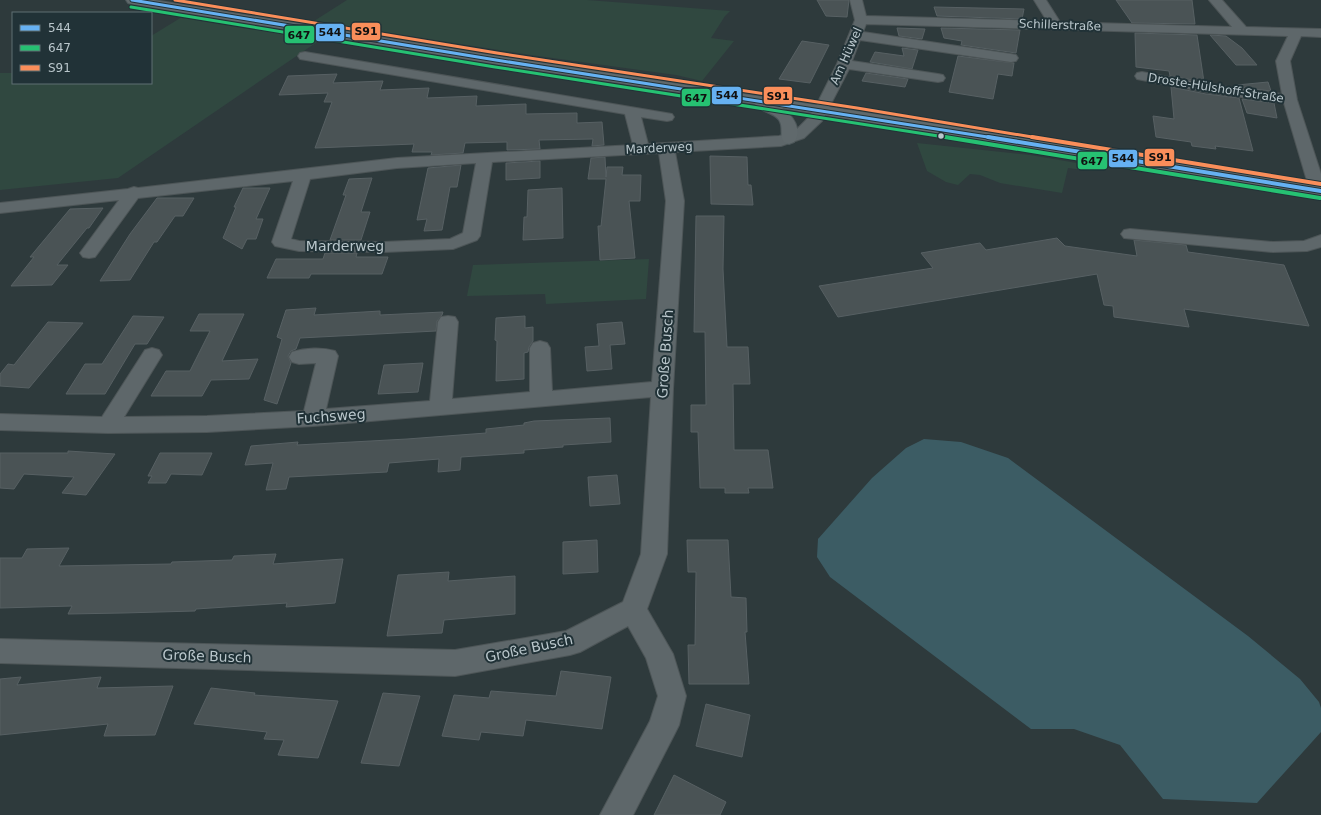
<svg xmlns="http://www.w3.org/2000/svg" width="1321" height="815" viewBox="0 0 1321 815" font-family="'DejaVu Sans',sans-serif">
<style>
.green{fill:#304840}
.water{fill:#3c5c64}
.building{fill:#4a5355;stroke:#576063}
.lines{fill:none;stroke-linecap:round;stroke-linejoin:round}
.minor-casing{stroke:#4d5557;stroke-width:2}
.major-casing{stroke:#4c5659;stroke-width:2}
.minor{fill:#5e676a;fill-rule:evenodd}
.major{fill:#60696c;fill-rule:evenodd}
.bus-1-far1-casing{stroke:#213237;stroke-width:5}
.bus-1-casing{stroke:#213237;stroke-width:6}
.bus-2-far1-casing{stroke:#213237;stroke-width:5}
.bus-2-casing{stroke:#213237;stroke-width:6}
.bus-3-far1-casing{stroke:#213237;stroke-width:5}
.bus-3-casing{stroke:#213237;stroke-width:6}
.bus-1-far1{stroke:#66b1f2;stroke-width:3}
.bus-1{stroke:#66b1f2;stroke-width:4}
.bus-2-far1{stroke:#26c172;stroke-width:3}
.bus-2{stroke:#26c172;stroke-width:4}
.bus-3-far1{stroke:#fa8e5a;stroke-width:3}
.bus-3{stroke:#fa8e5a;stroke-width:4}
.bus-dot{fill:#bac7cc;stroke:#213237;stroke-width:1.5}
.labels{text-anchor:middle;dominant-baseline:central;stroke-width:4;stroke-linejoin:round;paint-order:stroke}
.far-street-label{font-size:12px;fill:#bac7cc;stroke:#213237}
.street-label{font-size:14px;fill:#bac7cc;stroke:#213237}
.line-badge{stroke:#213237;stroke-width:1.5}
.pale-badge-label{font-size:11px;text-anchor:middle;font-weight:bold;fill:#111}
</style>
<rect width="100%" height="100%" fill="#2e3a3c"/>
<path class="green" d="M347,0H587L730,11L725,16L711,38L734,41L702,81L676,75L531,55L314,21Z
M182,17L320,40L118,178L0,190V73H13V83H151V36Z
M917,143L1030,155L1112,169L1091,171L1068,168L1062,193L1000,183L980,175L970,174L958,185L946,182L927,171Z
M649,259L646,299L546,304L545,294L467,296L473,265Z"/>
<path class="water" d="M924,439L961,442L1008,458L1248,636L1300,679L1319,702L1321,708V732L1257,803L1163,799L1120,745L1074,729H1031L830,577L817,557L818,539L872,478L906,448Z"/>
<path class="building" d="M817,0H849L847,17L826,16Z
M1116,0H1192L1195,24L1132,23Z
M934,7L1024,9L1022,19L937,16Z
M897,28L925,29L922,39L899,36Z
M941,28L1020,30L1016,53L961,45L962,41L944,38Z
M1135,33L1197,35L1204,82L1170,76L1169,71L1136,67Z
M1210,35L1226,36L1242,48L1257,65H1236Z
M802,41L829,45L810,83L779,79Z
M902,48L918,50L912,69L870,62L875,52L904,56Z
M958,56L1014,63L1012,76L998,74L993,99L949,92Z
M866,73L908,79L905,87L862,81Z
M337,74L333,83L383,81L380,90L429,88L427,98L477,96L476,106L526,104V114L577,113V123L602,122L604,145L592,146L593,139L539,140L540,149L507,150V142L465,143L463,153L431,155L432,152H412L414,144L315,148L332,102H324L328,93L279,95L288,76Z
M1268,82L1271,91L1238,87L1237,85Z
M1171,87L1206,94L1239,98L1253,151L1215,146L1216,149L1192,146L1191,142L1156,137L1153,116L1174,119Z
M1242,99L1274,103L1277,118L1247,113Z
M710,156L747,157L748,185H751L753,205L711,204Z
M605,157L606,177L607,167H623L622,175H641L640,201H629L635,258L600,260L598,226H601L606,179H588L591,158Z
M540,161V178L506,180V163Z
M461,165L457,187H450L442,230L424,231L427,219L417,220L428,168Z
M372,178L361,212H370L361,240H330L346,195H343L349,179Z
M243,188H270L256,219H263L256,239H247L242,249L223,238L236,207H234Z
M562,188L563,238L523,240L524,217H527L528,190Z
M157,198H194L183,216H175L157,242H154L130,280L100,281L130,234Z
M103,208L89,228H87L57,265H68L52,285L11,286L34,257H30L70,209Z
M696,216H724L723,269L727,347H748L750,384H733L734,450H768L773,488H748L749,493H725V488H700L698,432H691V405H706L705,332H694Z
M1057,238L1065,246L1137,256L1134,240L1186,245L1188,252L1284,265L1309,326L1184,309L1189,327L1114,317L1113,306L1104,305L1097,274L838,317L819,286L933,268L921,253L980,243L986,250Z
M325,253H357L356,257H388L382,274H311L309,278H267L276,259H323Z
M316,308L314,315L380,311V315L443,312L442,315L437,321L436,331L300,338L296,349L291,351L288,356L291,363L277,404L264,400L282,339L277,337L286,310Z
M199,314H244L222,361L258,359L249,379L211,380L202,396H151L166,371H190L210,331H190Z
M133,316L164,317L147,344H135L105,394H66L85,364H102Z
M525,316V328L533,327V341L529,347L528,352L524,353V379L496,381L497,341L495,340L496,318Z
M48,322L83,323L29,388L0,386V374L8,364L14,365Z
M622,322L625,344L610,345L612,369L587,371L585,347L599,346L597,324Z
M423,363L418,392L378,394L384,365Z
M610,418L611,442L563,445V447L524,450V453L461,457L460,470L438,472L439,459L389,463L387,472L289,477L286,489L266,490L273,463L245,465L251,446L298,442L297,445L407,439L486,433V429L524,425V423L534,421Z
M68,451L115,454L86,495L62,493L74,477L24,474L14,489L0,488V453H68Z
M160,453H212L202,475L171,474L166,483H148L152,476H148Z
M617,475L620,504L590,506L588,477Z
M597,540L598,572L563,574V542Z
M687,540H728L731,597L746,598L747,632H745L749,684H689L688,645H695L696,572H688Z
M69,548L59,566L171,564L172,562L232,560L234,556L276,554L273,564L343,559L335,603L286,607L287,603L196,609L195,611L123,613L68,614L72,606L0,608V558H22L27,549Z
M449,572L448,581L515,576V614L444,620L442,633L387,636L398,575Z
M561,671L611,677L602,729L526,720L523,736L481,732L479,740L442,736L454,695L489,698L491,691L556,696Z
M21,677L17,685L101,677L97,688L173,686L155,735L104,736L108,724L0,735V679Z
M211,688L255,693L254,695L338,701L318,758L278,755L284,740L264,739L267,732L194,724Z
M383,693L420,696L399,766L361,763Z
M706,704L750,715L742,757L696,746Z
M674,775L726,802L720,815H654Z"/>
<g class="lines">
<defs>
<path id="minor" d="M850,0H862L866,16L1047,21L1034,0H1046L1060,22L1232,27L1209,0H1222L1246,27L1321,29V37L1301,36L1290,61L1297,100L1321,174V195H1312L1310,191L1284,103L1212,93L1142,80L1137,79L1135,76L1137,73L1142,72L1212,85L1282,94L1276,61L1288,36L866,24L863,32L1011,54L1016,55L1018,58L1016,61L1011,62L860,40L852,61L938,74L943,75L945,78L943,81L938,82L849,69L822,121L804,138L781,146L675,152L684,201L673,389L667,554L647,609L673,654L686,696L679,725L674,735L633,815H600L650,721L658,696L646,658L628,626L580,652L570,655L455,676L0,663V639L455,650L566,631L623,602L641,554L651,397L313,426L207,432L108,433L0,430V414L102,417L145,350L152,348L159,350L162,355L124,417L207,416L304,411L316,363L299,364L292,362L289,357L292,352C305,348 322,347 335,351L338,356L326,409L430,401L438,322L441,317L448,316L455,317L458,322L452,399L530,392V348L533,343L540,341L547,343L550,348L552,391L652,382L666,201L659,153L492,162L480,236L477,240L453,249L384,252L299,251L275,246L272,242L293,181L138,198L95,257L89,258L83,257L80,253L119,200L0,213V203L128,189L134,187L138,188L397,158L633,145L625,114L300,59L298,56L300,53L305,52L672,114L674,117L672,120L667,121L641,117L648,144L779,136L794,132L808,118L814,110L837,64L855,20ZM476,163L463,233L450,239L384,242L299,241L291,239L310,179L397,168Z
M1130,229L1273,242L1304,241L1321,235V247L1307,251L1273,252L1124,238L1121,234L1124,230Z"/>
<path id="major" d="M126,0H154L496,56L856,111L1321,186V196L782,108C793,115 803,131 794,142L789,144L784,142C779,136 784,127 779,120C773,112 760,112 755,104L496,64L132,4L128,3Z"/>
</defs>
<use href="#minor" class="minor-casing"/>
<use href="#major" class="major-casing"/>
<use href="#minor" class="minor"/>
<use href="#major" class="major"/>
<defs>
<path id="bus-1-far1" d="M132,0L496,60L994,138"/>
<path id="bus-1" d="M988,137L1321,191"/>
<path id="bus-2-far1" d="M131,7L495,67L951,138"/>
<path id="bus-2" d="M945,137L1320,198"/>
<path id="bus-3-far1" d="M175,0L497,53L857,108L1038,138"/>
<path id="bus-3" d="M1032,137L1321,184"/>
</defs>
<use href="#bus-1-far1" class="bus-1-far1-casing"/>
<use href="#bus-1" class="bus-1-casing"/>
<use href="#bus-2-far1" class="bus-2-far1-casing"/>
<use href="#bus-2" class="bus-2-casing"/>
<use href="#bus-3-far1" class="bus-3-far1-casing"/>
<use href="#bus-3" class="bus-3-casing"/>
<use href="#bus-1-far1" class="bus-1-far1"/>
<use href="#bus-1" class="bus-1"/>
<use href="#bus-2-far1" class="bus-2-far1"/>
<use href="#bus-2" class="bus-2"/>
<use href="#bus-3-far1" class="bus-3-far1"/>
<use href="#bus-3" class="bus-3"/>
</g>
<circle class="bus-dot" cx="941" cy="136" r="3.5"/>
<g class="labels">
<g class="far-street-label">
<text transform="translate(1060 25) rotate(2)">Schillerstraße</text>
<text transform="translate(846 56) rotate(-66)">Am Hüwel</text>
<text transform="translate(1216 88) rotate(9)">Droste-Hülshoff-Straße</text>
<text transform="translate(659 148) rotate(-3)">Marderweg</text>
</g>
<g class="street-label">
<text x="345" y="246">Marderweg</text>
<text transform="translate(665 354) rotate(-86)">Große Busch</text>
<text transform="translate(331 416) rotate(-4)">Fuchsweg</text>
<text transform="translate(529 648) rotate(-12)">Große Busch</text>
<text transform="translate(207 656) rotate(2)">Große Busch</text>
</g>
</g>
<g class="line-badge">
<rect x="351" y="22" width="30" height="19" rx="4" fill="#fa8e5a"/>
<rect x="315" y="23" width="30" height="19" rx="4" fill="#66b1f2"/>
<rect x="284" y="25" width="31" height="19" rx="4" fill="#26c172"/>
<rect x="711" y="86" width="31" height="19" rx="4" fill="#66b1f2"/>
<rect x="763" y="86" width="30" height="19" rx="4" fill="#fa8e5a"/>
<rect x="681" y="88" width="30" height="19" rx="4" fill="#26c172"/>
<rect x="1144" y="148" width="31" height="19" rx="4" fill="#fa8e5a"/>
<rect x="1108" y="149" width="30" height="19" rx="4" fill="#66b1f2"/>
<rect x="1077" y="151" width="31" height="19" rx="4" fill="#26c172"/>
</g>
<g class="pale-badge-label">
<text x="366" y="35">S91</text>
<text x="330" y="36">544</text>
<text x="299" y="39">647</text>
<text x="727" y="99">544</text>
<text x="778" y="100">S91</text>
<text x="696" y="102">647</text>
<text x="1160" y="161">S91</text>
<text x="1123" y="162">544</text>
<text x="1092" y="165">647</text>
</g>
<rect x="12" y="12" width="140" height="72" fill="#213237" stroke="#5e6e73"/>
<rect x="20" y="25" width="20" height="6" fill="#66b1f2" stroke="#5e6e73"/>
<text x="48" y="32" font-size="12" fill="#bac7cc">544</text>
<rect x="20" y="45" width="20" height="6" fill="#26c172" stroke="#5e6e73"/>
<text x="48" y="52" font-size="12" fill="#bac7cc">647</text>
<rect x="20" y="65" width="20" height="6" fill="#fa8e5a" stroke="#5e6e73"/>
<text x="48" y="72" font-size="12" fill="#bac7cc">S91</text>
</svg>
